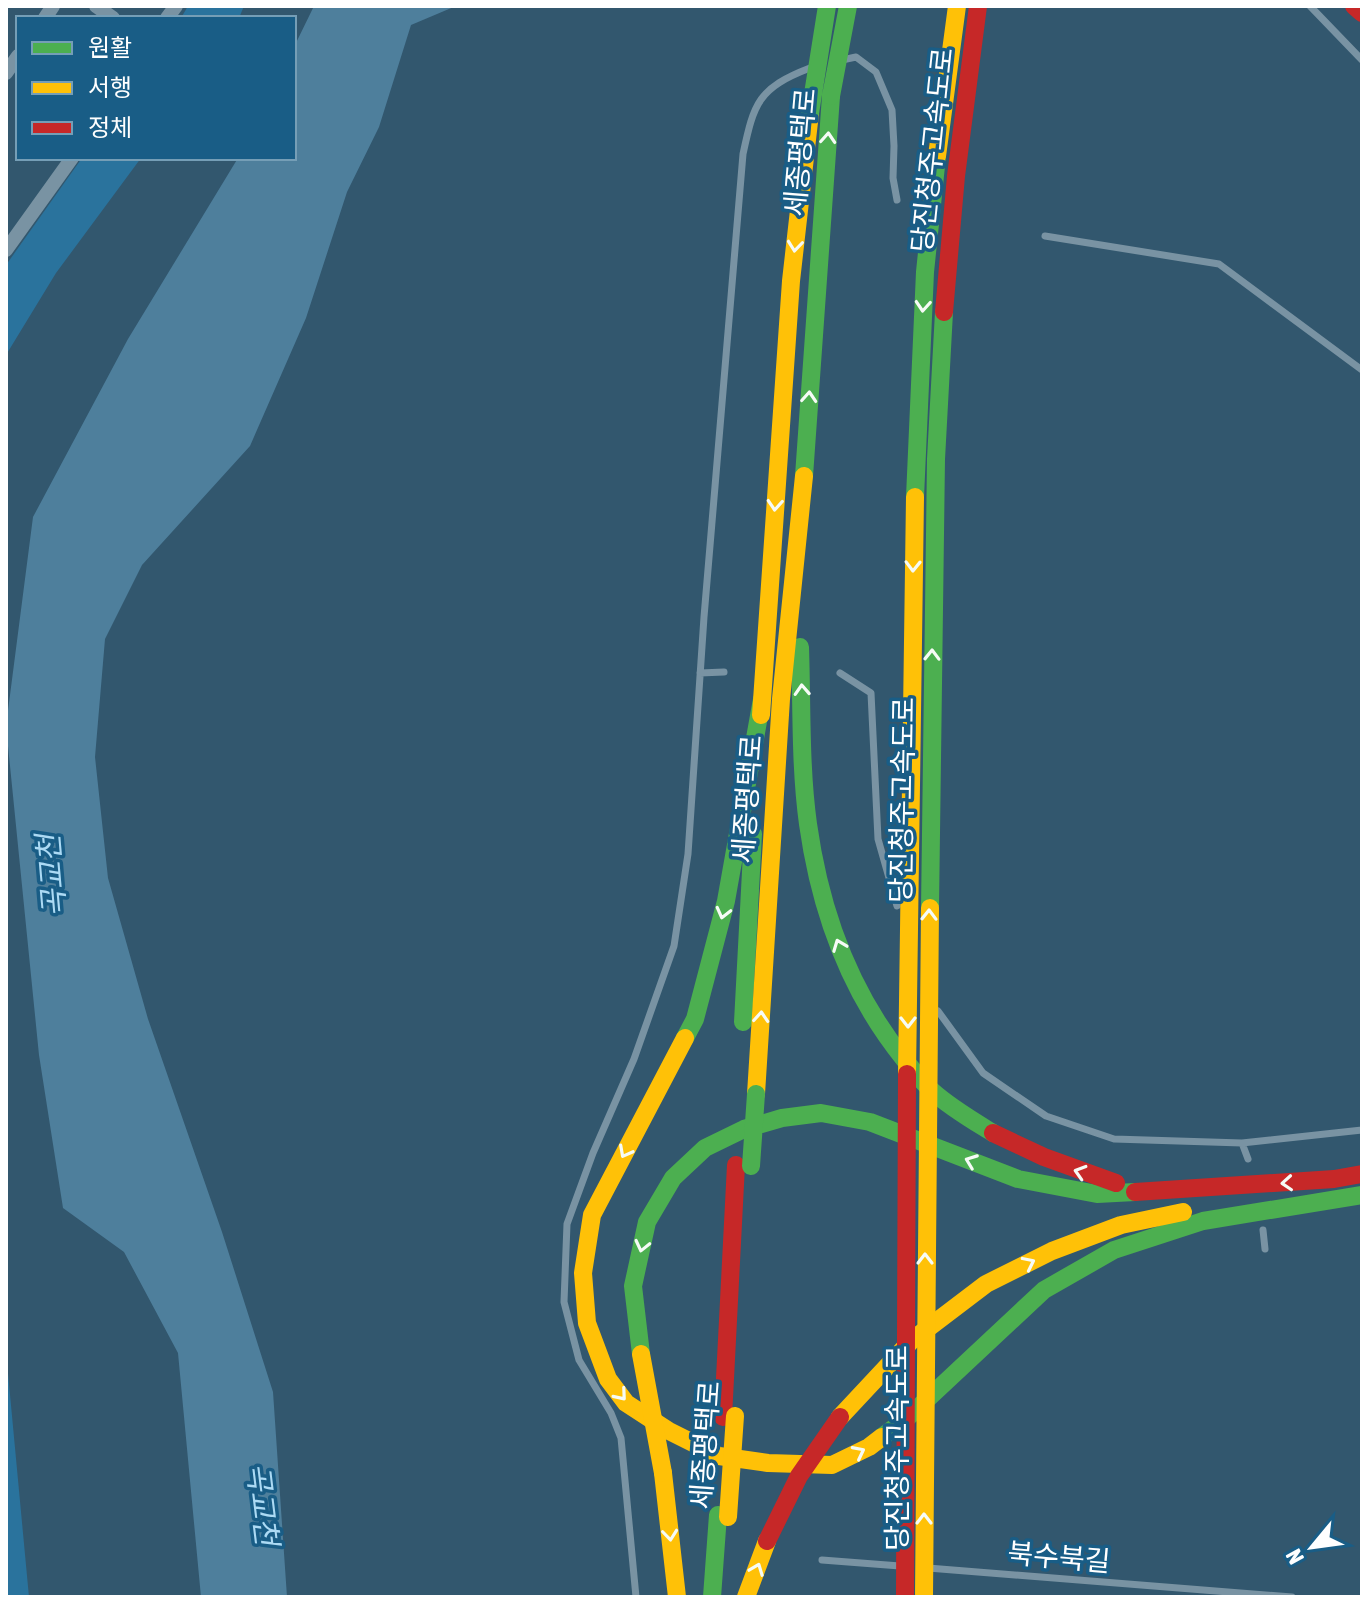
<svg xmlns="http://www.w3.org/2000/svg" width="1368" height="1603" viewBox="0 0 1368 1603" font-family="'Asap Condensed','Noto Sans KR',sans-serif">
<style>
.green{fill:#2a739d}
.water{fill:#4e7f9c}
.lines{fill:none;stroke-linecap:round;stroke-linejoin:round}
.lane{stroke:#7993a3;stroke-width:7}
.street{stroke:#7993a3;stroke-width:14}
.fast{stroke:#4caf50;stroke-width:18}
.slow{stroke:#ffc107;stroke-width:18}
.jam{stroke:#c62828;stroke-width:18}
.fast-bridge{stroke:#4caf50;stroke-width:18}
.slow-bridge{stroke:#ffc107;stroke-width:18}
.jam-bridge{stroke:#c62828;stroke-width:18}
.oneway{stroke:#f6fbf6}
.labels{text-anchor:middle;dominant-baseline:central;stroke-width:7;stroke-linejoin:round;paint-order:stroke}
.street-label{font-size:28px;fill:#fff;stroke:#195d86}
.water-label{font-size:30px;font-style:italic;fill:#acdaf4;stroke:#195d86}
</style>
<rect width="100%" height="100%" fill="#32576e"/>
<path class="green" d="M188,6H244L239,18H181Z
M82,158H141L56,273L6,355V265Z
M6,1352L29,1597H6Z"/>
<path class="water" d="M314,6H456L411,25L379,127L347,192L306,318L250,446L142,565L105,639L95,757L108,878L148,1019L222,1232L273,1392L287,1597H201L178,1353L124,1252L63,1208L39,1055L6,726L33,517L128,339L238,158H294V47Z"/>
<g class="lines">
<path class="lane" d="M1310,6L1362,60
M842,60L856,57L876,72L892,110L894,146L893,178L897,200
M1045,236L1219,264L1362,370
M700,673L724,672
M840,673L871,693L878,839L897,906
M938,1011L983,1073L1046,1116L1114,1139L1242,1143L1362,1130
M1242,1143L1248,1159
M1263,1230L1265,1249
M822,1560L900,1566
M928,1568L1292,1597
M636,1597L621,1438L611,1413L579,1360L564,1302L567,1224L593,1153L634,1059L674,946L688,854L704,617L743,154C754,103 758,88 810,68"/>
<path class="street" d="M96,6L113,18
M45,18L53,6
M167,18L176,6
M6,73L18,56
M6,250L72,158"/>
<path class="fast" d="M804,476L831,96
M800,647C802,706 800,766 808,824C820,910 849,991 904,1059C913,1070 922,1082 932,1091C951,1108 972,1120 993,1133
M743,1022L753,834
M685,1038L695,1019L726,901L762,699
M641,1354L633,1286L647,1222L673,1178L705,1148L744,1129L782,1118L821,1113L870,1122L1018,1179L1097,1194L1135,1192
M882,1437L906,1419L1044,1290L1114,1250L1203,1221L1362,1195
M712,1597L718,1515"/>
<path class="slow" d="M761,715L791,281L810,113
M685,1038L592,1215L583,1273L587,1323L608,1379L626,1403L669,1431L719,1456L768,1463L832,1465L869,1447L882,1437
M756,1094L781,699L804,476
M840,1417L911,1341L986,1284L1052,1251L1121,1225L1183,1212
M663,1473L677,1597
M746,1597L767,1541"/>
<path class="jam" d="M1354,6L1362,13
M993,1133L1044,1157L1116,1183
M1135,1192L1334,1179L1362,1174
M723,1417L736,1165"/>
<path class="fast-bridge" d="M831,96L848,6
M810,113L827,6
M915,497L925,272L937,156
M930,908L936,459L944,312
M751,1166L756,1094"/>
<path class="slow-bridge" d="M937,156L957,6
M907,1074L915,497
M641,1354L663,1473
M728,1517L735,1416
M924,1597L930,908"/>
<path class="jam-bridge" d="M944,312L956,176L978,6
M767,1541L799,1476L840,1417
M905,1597L907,1074"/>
</g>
<defs><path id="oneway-chevron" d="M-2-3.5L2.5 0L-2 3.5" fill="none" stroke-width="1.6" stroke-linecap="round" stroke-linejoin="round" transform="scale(2)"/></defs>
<g class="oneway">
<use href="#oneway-chevron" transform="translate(828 138) rotate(-86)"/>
<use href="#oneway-chevron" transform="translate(795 246) rotate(96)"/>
<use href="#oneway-chevron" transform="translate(923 306) rotate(94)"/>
<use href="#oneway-chevron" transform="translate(809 397) rotate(-86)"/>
<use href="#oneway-chevron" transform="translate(775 505) rotate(94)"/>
<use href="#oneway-chevron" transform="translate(913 566) rotate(91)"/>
<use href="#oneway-chevron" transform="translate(932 655) rotate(-89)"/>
<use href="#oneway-chevron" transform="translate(802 690) rotate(-93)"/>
<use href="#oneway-chevron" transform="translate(723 913) rotate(104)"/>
<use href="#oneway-chevron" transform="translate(929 915) rotate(-89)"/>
<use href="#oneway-chevron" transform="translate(839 945) rotate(-111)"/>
<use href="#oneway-chevron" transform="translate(761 1017) rotate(-86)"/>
<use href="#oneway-chevron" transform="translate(908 1022) rotate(90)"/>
<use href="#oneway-chevron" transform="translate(625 1152) rotate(118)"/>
<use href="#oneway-chevron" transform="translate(971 1161) rotate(-159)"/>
<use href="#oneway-chevron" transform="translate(1080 1172) rotate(-163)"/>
<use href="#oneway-chevron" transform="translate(1287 1183) rotate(176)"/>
<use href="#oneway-chevron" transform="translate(642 1246) rotate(103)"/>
<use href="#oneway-chevron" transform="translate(925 1259) rotate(-90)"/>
<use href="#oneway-chevron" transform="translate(1029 1263) rotate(-26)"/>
<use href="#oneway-chevron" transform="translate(621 1395) rotate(50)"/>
<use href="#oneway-chevron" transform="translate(859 1452) rotate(-27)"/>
<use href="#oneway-chevron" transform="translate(924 1519) rotate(-90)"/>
<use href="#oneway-chevron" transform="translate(670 1535) rotate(84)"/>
<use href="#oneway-chevron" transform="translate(757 1569) rotate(-69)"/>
</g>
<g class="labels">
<g class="street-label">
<text transform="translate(932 150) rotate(-84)">당진청주고속도로</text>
<text transform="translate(800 152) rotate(-85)">세종평택로</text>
<text transform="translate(747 799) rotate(-86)">세종평택로</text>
<text transform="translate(902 800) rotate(-89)">당진청주고속도로</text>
<text transform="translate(705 1445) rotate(-86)">세종평택로</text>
<text transform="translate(897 1448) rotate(-90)">당진청주고속도로</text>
<text transform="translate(1059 1557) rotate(5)">북수북길</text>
</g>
<g class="water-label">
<text transform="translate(51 876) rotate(-95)">곡교천</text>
<text transform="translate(263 1504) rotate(83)">곡교천</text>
</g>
</g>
<rect width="1368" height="1603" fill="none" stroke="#ffffff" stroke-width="16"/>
<rect x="16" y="16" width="280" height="144" fill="#195d86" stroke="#759eb6" stroke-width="2"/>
<rect x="32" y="42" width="40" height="12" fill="#4caf50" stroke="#759eb6" stroke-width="2"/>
<text x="88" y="56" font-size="24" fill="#ffffff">원활</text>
<rect x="32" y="82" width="40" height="12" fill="#ffc107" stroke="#759eb6" stroke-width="2"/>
<text x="88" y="96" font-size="24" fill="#ffffff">서행</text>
<rect x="32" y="122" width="40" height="12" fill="#c62828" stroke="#759eb6" stroke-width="2"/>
<text x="88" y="136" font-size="24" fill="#ffffff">정체</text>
<g transform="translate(1312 1547) rotate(241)" stroke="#195d86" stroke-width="6" paint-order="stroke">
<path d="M0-6L14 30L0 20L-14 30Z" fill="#ffffff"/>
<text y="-12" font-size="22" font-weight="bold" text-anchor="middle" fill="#ffffff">N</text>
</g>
</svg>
